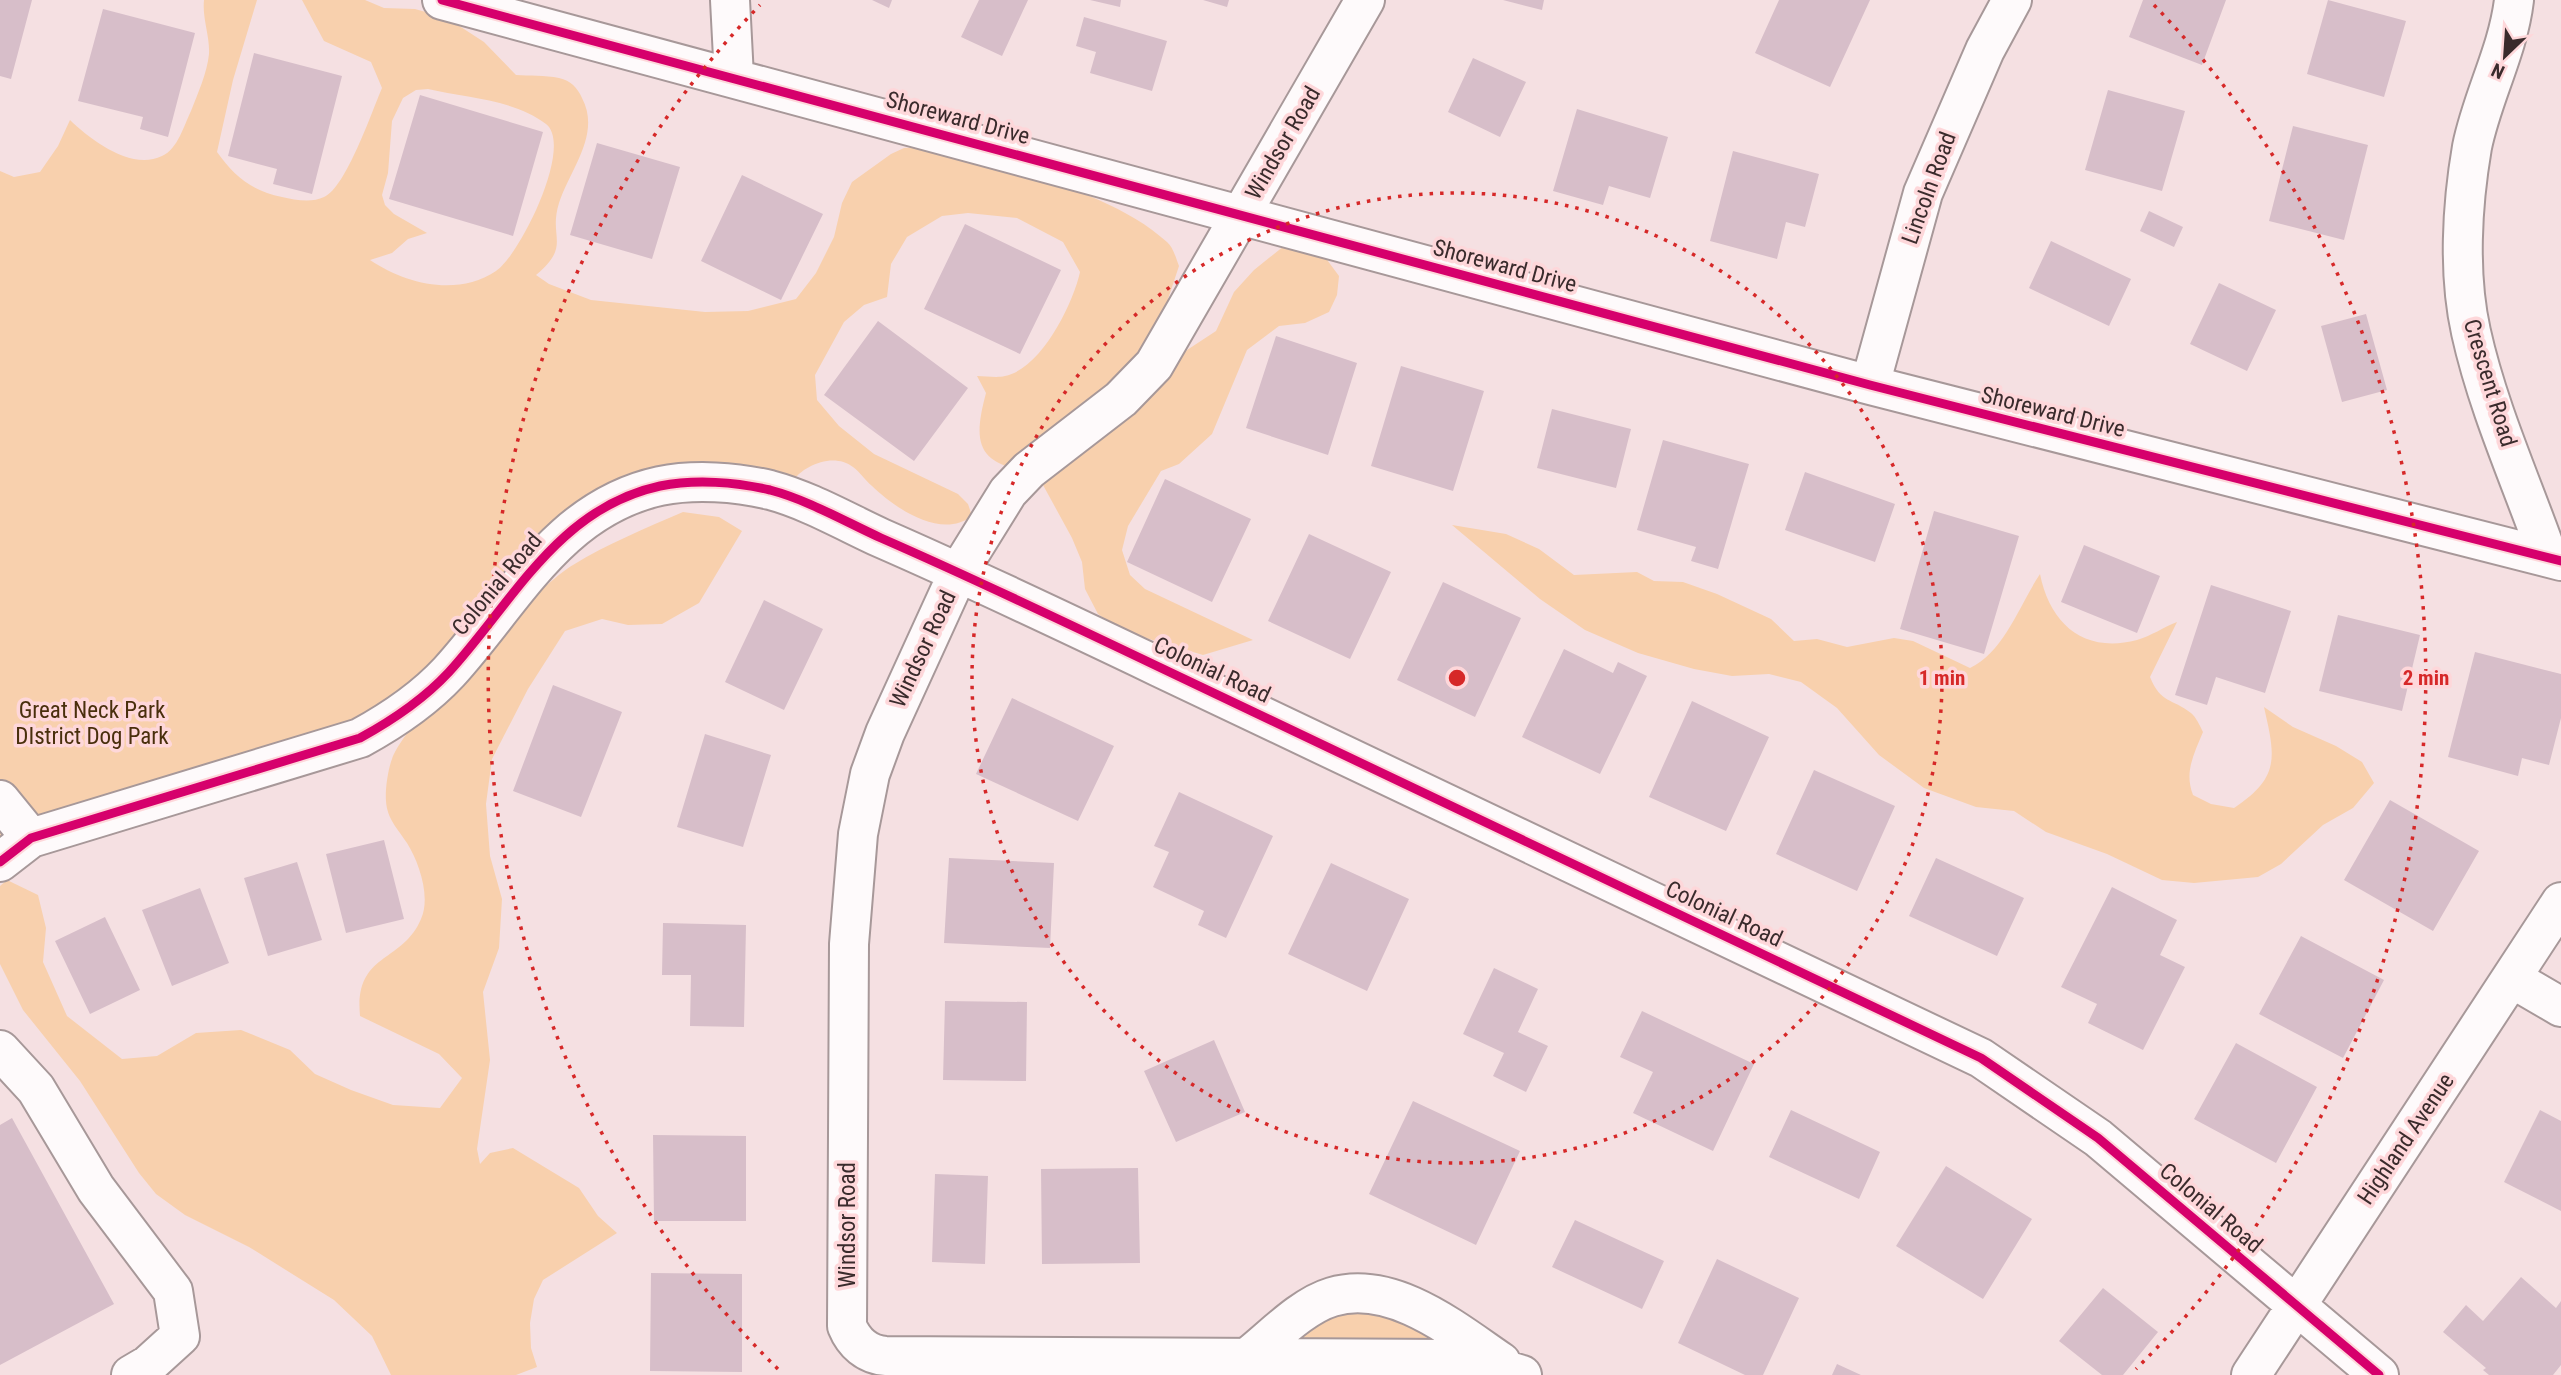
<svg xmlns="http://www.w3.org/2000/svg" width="2561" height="1375" viewBox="0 0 2561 1375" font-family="'Roboto Condensed',sans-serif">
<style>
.green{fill:#f8d0ad;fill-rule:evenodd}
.building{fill:#d7bec9}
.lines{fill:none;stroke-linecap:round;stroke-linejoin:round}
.minor-casing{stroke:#a79899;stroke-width:42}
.minor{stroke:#fefafb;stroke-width:38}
.cycleway-casing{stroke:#fed7da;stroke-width:13}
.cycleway{stroke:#d6006c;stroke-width:9}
.ring{fill:none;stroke:#d62828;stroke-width:3.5;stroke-dasharray:3.5 7}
.labels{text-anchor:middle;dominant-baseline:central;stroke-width:7;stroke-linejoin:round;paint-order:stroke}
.street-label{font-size:23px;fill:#3a2b2c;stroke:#fed7da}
.park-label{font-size:23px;fill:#492f0c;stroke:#fed7da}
.centre{fill:#d62828;stroke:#fed7da;stroke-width:3.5}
.ring-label{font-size:21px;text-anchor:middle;font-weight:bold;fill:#d62828;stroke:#fed7da;stroke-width:7;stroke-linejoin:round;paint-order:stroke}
</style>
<rect width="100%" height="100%" fill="#f5e0e2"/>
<path class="green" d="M204,0H257L233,80L217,152C234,176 252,191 282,197C295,200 312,203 324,197C346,188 372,111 382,88L371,62L324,41L302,0H365L384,8L415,9L447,18L484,42L516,75C529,76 545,75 559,78C571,81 577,87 582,98C601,134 571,168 559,203C548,238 572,245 536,275L549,284L591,300L705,312L748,311L796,299L816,273L834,237L842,203L852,182L891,154L904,148L921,147C997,167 1108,188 1167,242C1173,247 1176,258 1179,266L1168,299L1184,352L1216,331L1234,292L1254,270L1284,246L1322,253L1339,276L1337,295L1329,312L1305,323L1279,326L1247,350L1212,434L1179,464L1161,471L1128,526L1122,550L1130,575L1145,589L1253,640L1203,655L1122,631L1098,614L1085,589L1082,562L1072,538L1037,474C980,464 971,449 986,393L977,376C986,376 997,378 1005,376C1041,369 1073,304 1080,272L1063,242L1017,218L968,213L942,216L907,237L891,264L887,297L864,305L844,322L815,375L817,400L839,426L874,454L958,494L968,504L972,516C941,540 895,508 872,486C865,480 860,472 853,467C834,452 803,465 792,482L619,501L417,702L0,862V171L14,177L40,172L58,146L70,120C91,140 131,171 162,156C178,149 184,125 191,111C198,93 207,73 209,54C210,36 202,18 204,0ZM428,89C465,98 514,99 546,124C574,146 520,255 496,271C457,297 406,284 370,260L392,253L408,239L427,233L394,214L385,205L382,195L388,173L392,121L403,98L416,90Z
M683,512L719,517L742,531L699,603L662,624L628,625L602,619L565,631L528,689L492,759L486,804L490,856L502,899L499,948L483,992L490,1060L477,1149L480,1164L490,1153L513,1148L579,1188L598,1216L617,1233L543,1280L534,1299L530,1323L531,1348L537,1367L516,1375H391L372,1336L334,1300L249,1247L185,1215L156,1194L139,1173L80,1081L23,1010L0,964V886L7,880L38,895L46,928L43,962L67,1016L122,1059L157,1056L196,1033L241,1030L290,1050L315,1074L351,1090L393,1105L440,1108L462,1078L439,1054L360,1016C354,952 402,964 421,919C431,897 419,862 407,843C398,829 387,819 386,801C385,790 388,769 392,759C406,720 536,587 573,565C607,544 646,528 683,512Z
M1452,525L1506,534L1539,549L1574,575L1637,572L1654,581L1683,582L1717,594L1771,619L1794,641L1817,639L1847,647L1894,638L1913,641L1970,668C2004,652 2020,604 2040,574C2050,624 2084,654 2137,640C2151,636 2164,627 2177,622L2150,677C2161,704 2172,698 2191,713C2196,717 2200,726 2203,732C2194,754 2184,772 2193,795L2211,804L2234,808C2281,777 2275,756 2264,707L2293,727L2336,746L2362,762L2374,783L2353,808L2323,825L2281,864L2258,877L2194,883L2162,880L2107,854L2046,832L2014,811L1976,807L1924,788L1879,755L1837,708L1801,682L1769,674L1732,676L1694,669L1638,653L1585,630L1540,599Z
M1354,1300L1485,1357L1279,1338Z"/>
<path class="building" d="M0,0H32L11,79L0,76Z
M872,0H892L889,8Z
M979,0H1028L1002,56L961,37Z
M1090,0H1121L1120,7Z
M1203,0H1229L1227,7Z
M1503,0H1544L1542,10Z
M1779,0H1870L1830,87L1755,53Z
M2143,0H2226L2202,65L2129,37Z
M2328,0L2406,21L2384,97L2307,74Z
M103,9L195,33L168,137L140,129L143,117L78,101Z
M1084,17L1167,41L1152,91L1090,73L1096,52L1076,46Z
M254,53L342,76L312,194L273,184L277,169L228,156Z
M1473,58L1526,82L1500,137L1448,112Z
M2108,90L2185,111L2162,191L2085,170Z
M420,95L543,132L513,236L389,199Z
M1577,109L1668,137L1650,198L1609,186L1603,205L1553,191Z
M2293,126L2368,145L2344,240L2269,221Z
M597,143L680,167L652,259L570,235Z
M1733,151L1819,174L1805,227L1786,222L1777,259L1710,241Z
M742,175L823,214L781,300L701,261Z
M2149,211L2183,227L2174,247L2140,231Z
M965,224L1061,270L1020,354L924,309Z
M2051,241L2131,279L2109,326L2029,288Z
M2219,283L2276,310L2247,371L2190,344Z
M2366,314L2387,390L2342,402L2321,326Z
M878,321L968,388L914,461L824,395Z
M1276,336L1357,363L1328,455L1246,428Z
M1401,366L1484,391L1453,491L1371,466Z
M1552,409L1631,429L1616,488L1537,468Z
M1663,440L1749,464L1718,569L1691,561L1696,547L1637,530Z
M1805,472L1895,504L1875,562L1785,530Z
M1165,479L1251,519L1212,602L1127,562Z
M1934,511L2019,536L1984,654L1900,629Z
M1309,534L1391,572L1350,659L1268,621Z
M2084,545L2160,576L2137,633L2061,602Z
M1443,582L1521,618L1475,717L1397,680Z
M2211,585L2291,611L2265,693L2216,677L2207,705L2175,695Z
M764,600L823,629L784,710L725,682Z
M2338,615L2420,635L2402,711L2319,691Z
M1564,649L1613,673L1618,662L1647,676L1600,774L1522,737Z
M2475,652L2561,674V718L2549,765L2522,758L2518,776L2448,757Z
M553,685L622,712L581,817L513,791Z
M1012,698L1114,746L1078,821L976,774Z
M1692,701L1769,737L1726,831L1649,797Z
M705,734L771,755L743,847L677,827Z
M1814,770L1895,806L1857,891L1776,854Z
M1179,792L1273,836L1226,938L1198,925L1204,911L1153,887L1169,852L1154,846Z
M2390,800L2479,851L2433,931L2344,880Z
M384,840L404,919L346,933L326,854Z
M949,858L1054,863L1050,948L944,943Z
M1936,858L2024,898L1997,956L1909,916Z
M297,862L322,940L268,956L244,878Z
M1331,863L1409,899L1367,991L1288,954Z
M2112,887L2177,920L2160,955L2185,967L2143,1050L2088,1023L2097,1004L2061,987Z
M200,888L229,963L172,986L142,910Z
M105,917L140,990L90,1014L55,941Z
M663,923L746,925L744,1027L690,1026L691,975H662Z
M2301,936L2384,980L2343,1058L2259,1014Z
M1494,968L1538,989L1518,1032L1548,1046L1526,1092L1493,1076L1504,1053L1463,1034Z
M945,1001L1027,1002L1026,1081L943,1080Z
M1642,1011L1754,1064L1713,1151L1633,1113L1653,1072L1620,1057Z
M1214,1040L1245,1112L1176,1142L1144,1071Z
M2236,1043L2317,1087L2276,1163L2194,1119Z
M1413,1101L1520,1151L1476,1245L1369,1194Z
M1791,1110L1880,1152L1859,1199L1769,1157Z
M2540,1110L2561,1121V1211L2504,1182Z
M12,1118L114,1304L0,1365V1125Z
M653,1135L746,1136V1221H654Z
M1946,1166L2032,1219L1983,1299L1896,1246Z
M1138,1168L1140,1263L1042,1264L1041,1169Z
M935,1174L988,1176L985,1264L932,1262Z
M1575,1220L1664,1261L1642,1309L1552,1267Z
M1717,1259L1799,1298L1763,1375H1745L1678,1343Z
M651,1273L742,1274V1372L650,1371Z
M2521,1277L2556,1308L2561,1301V1365L2553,1375H2489L2483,1370L2486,1368L2443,1332L2466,1305L2483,1321Z
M2103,1288L2158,1332L2123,1375H2102L2059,1341Z
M1837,1364L1861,1375H1832Z"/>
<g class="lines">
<defs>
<path id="minor" d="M442,0L1870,385L2561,561
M730,0L734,77
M1365,0L1154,365L1121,399L1029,470L1008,492L959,571L885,733L870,774L858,834L849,944L847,1326C854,1343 867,1355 886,1356L1450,1359L1485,1364L1522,1375
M2514,0C2508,51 2482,97 2472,147C2462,205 2458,274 2471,332C2488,409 2522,483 2548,557
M1870,385L1923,193L1985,50L2012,0
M0,800L31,838
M0,862L31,838L360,738C393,720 423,700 449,672C513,602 558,508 660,486C695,479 736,482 770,490C808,500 846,522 881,538C975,579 1067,623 1159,667C1433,797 1707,928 1981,1058L2098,1138L2379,1375
M2513,979L2561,1007
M0,1050L36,1089L96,1189L173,1291L180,1336L148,1365L131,1375
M1249,1356C1273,1337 1302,1306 1332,1297C1392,1279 1454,1330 1501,1362
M2251,1375L2561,902"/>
</defs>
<use href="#minor" class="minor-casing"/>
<use href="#minor" class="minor"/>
<defs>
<path id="cycleway" d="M442,0L1870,385L2561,561
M0,862L31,838L360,738C393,720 423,700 449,672C513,602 558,508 660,486C695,479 736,482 770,490C808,500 846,522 881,538C975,579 1067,623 1159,667C1433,797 1707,928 1981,1058L2098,1138L2379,1375"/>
</defs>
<use href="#cycleway" class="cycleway-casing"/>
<use href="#cycleway" class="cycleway"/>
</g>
<g class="ring">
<circle cx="1457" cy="678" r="485"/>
<path d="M778 1369A969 969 0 0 1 760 5M2154 5A969 969 0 0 1 2136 1369"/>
</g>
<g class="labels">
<g class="street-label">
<text transform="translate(958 118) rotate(15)">Shoreward Drive</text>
<text transform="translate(1283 143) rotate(-60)">Windsor Road</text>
<text transform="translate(1929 188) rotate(-70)">Lincoln Road</text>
<text transform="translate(1505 266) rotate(15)">Shoreward Drive</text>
<text transform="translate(2490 383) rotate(73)">Crescent Road</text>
<text transform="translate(2053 412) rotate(14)">Shoreward Drive</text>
<text transform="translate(497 584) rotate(-50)">Colonial Road</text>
<text transform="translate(923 649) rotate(-65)">Windsor Road</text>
<text transform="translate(1212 670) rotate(25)">Colonial Road</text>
<text transform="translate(1724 914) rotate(25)">Colonial Road</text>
<text transform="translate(2406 1139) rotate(-56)">Highland Avenue</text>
<text transform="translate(2211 1208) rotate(40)">Colonial Road</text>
<text transform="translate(847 1225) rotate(-90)">Windsor Road</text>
</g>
<g class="park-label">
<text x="92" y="710">Great Neck Park<tspan x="92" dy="26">DIstrict Dog Park</tspan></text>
</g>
</g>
<circle cx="1457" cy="678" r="10" class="centre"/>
<g class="ring-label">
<text x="1942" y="685">1 min</text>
<text x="2426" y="685">2 min</text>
</g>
<g transform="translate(2505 56) rotate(205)" stroke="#fed7da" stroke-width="5" paint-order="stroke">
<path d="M0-5L12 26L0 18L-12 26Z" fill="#3a2b2c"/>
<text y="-10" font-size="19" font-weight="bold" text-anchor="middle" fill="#3a2b2c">N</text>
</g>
</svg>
